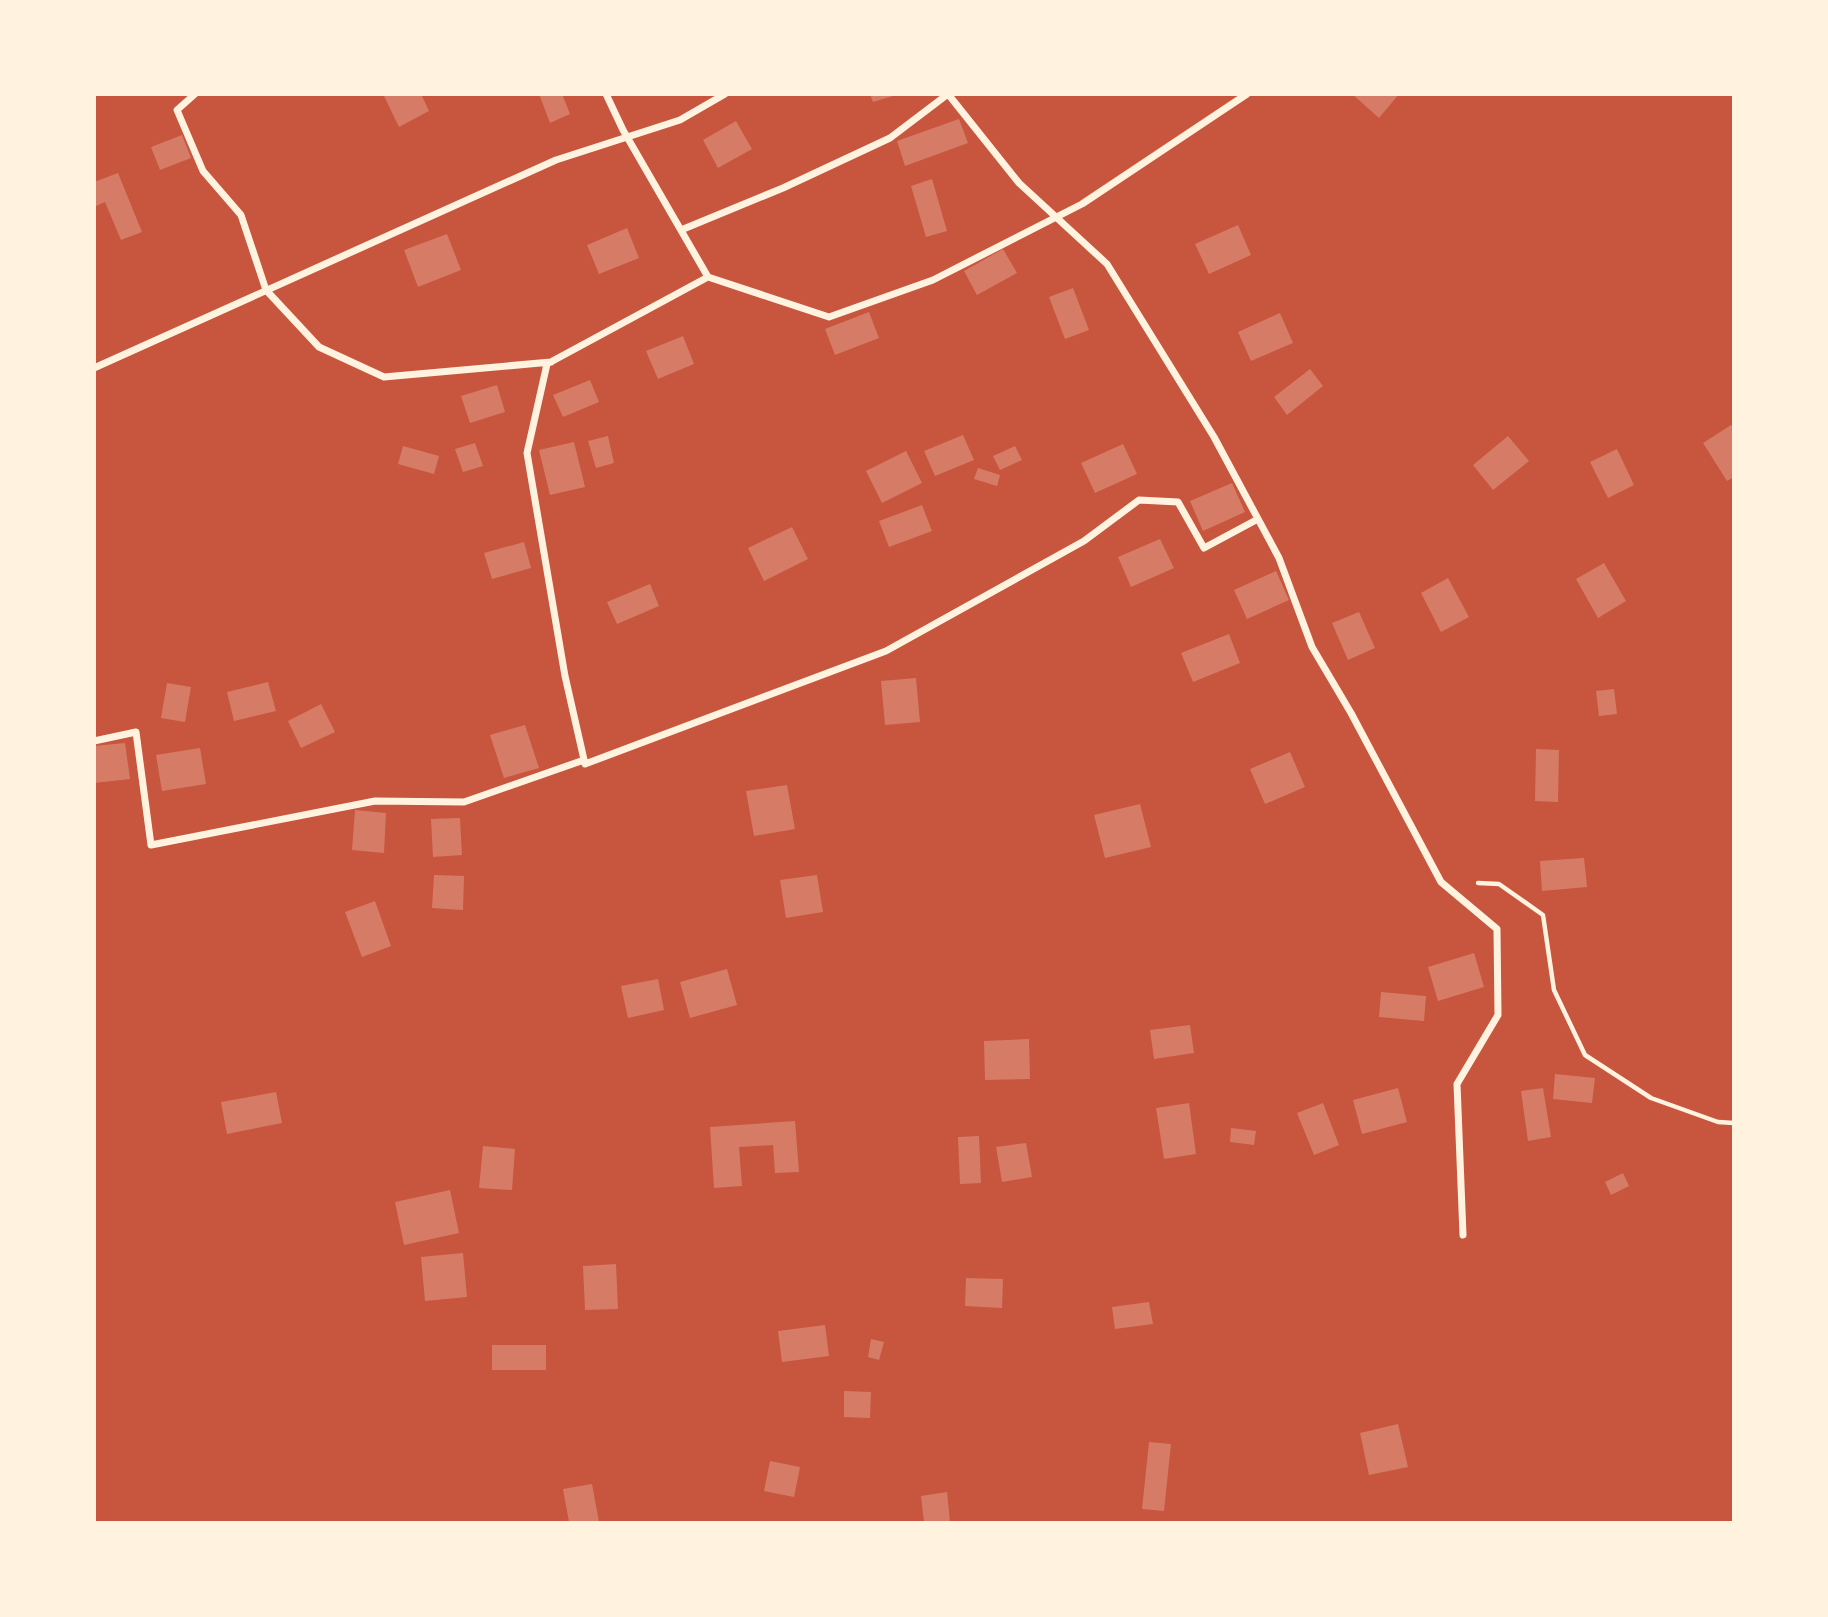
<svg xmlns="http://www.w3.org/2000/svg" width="1828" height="1617" viewBox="0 0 1828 1617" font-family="'Sofia Sans Condensed',sans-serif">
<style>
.building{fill:#d67c66}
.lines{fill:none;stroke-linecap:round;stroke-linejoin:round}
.path{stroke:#fff3e0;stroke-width:4.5}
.minor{stroke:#fff3e0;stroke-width:7}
</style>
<rect width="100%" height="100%" fill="#c8553d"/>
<path class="building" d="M383,94H421L429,111L399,127Z
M539,94H562L570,114L550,123Z
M870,94H896V95L873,102Z
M1352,94H1399L1379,118Z
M959,119L968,143L905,166L897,141Z
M736,121L752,149L718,168L703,140Z
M182,135L191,158L160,170L151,147Z
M118,173L142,232L121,240L105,202L94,207V182Z
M932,179L947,231L926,237L911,186Z
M1238,225L1251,255L1209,274L1195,244Z
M627,228L639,258L599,274L587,245Z
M447,234L461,270L418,287L404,250Z
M1003,249L1017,273L977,295L964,271Z
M1073,288L1089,330L1065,339L1049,297Z
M869,312L879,338L835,355L825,329Z
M1280,313L1293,343L1251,361L1238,332Z
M683,336L694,364L658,379L646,351Z
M1310,369L1323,386L1287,415L1274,397Z
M590,380L599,402L563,417L553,395Z
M497,385L505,412L470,423L461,396Z
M1731,425L1734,428V477L1727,481L1703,443Z
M963,435L974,460L935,476L924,451Z
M608,436L614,463L596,468L588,441Z
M1508,436L1529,461L1493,490L1473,465Z
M574,442L585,487L550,495L539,450Z
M475,443L483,466L463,472L455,449Z
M1123,444L1137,474L1095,493L1081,463Z
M403,446L439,456L434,474L398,464Z
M1015,446L1022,460L1000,470L993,456Z
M1617,449L1634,485L1608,498L1590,462Z
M906,451L922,483L882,503L866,471Z
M978,468L1000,475L997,486L974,479Z
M1232,483L1245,512L1203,531L1190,501Z
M922,505L932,531L889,547L879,521Z
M792,527L808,559L764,581L748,548Z
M1160,539L1174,568L1131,587L1118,557Z
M524,542L531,568L492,579L484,553Z
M1604,563L1626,601L1598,618L1576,579Z
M1276,571L1289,600L1247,619L1234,590Z
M1448,578L1469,617L1441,632L1421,593Z
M650,584L659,606L617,624L607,602Z
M1359,612L1375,648L1348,660L1332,623Z
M1229,634L1240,663L1193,682L1181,653Z
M916,678L920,722L885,725L881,681Z
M268,682L276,711L234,721L227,692Z
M167,683L191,687L185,722L161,718Z
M1614,689L1617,714L1599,716L1596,691Z
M321,704L335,732L301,748L288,721Z
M525,725L539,768L504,778L490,735Z
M125,743L130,779L94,783V746Z
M200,748L206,784L162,791L156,755Z
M1536,749L1559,750L1558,802L1535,801Z
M1290,752L1305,787L1265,804L1250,769Z
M787,785L795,829L754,836L746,791Z
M1140,804L1151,847L1105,858L1094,815Z
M355,810L386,813L384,853L352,850Z
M460,818L462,855L433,857L431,819Z
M1584,858L1587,887L1542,891L1540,861Z
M434,875L464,876L463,910L432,908Z
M817,875L823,912L786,918L780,880Z
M375,901L391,946L362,957L345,912Z
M1474,953L1484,987L1438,1001L1428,967Z
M727,969L737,1005L690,1018L680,982Z
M658,979L664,1010L628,1018L621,986Z
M1381,992L1426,996L1424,1021L1379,1017Z
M1190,1025L1194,1053L1154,1059L1150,1030Z
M1029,1039L1030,1079L985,1080L984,1041Z
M1555,1074L1595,1078L1592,1103L1553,1099Z
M1398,1088L1407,1122L1362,1134L1353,1100Z
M1543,1088L1551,1137L1528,1141L1521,1091Z
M276,1092L282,1123L227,1134L221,1102Z
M1189,1103L1196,1154L1164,1159L1156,1108Z
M1323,1103L1339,1145L1314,1155L1297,1113Z
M795,1121L799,1172L775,1173L773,1145L739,1147L742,1186L714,1188L710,1127Z
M1231,1128L1256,1131L1254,1145L1230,1142Z
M979,1136L981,1183L960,1184L958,1137Z
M1026,1143L1032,1177L1002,1182L996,1147Z
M483,1146L515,1149L512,1190L479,1188Z
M1623,1173L1629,1186L1611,1195L1605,1182Z
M450,1190L459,1233L404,1245L395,1202Z
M463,1253L467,1297L425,1301L421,1257Z
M616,1264L618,1309L585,1310L583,1266Z
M966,1278L1003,1279L1002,1308L965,1306Z
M1149,1302L1153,1324L1115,1329L1112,1307Z
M825,1325L829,1356L782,1362L778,1331Z
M871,1339L884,1342L879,1360L868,1357Z
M492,1345H546V1370H492Z
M844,1391L871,1392L870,1418L844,1417Z
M1398,1424L1408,1467L1369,1475L1360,1433Z
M1149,1442L1171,1444L1164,1511L1142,1509Z
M770,1461L800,1467L794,1497L764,1491Z
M592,1484L599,1522H569L563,1489Z
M947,1492L950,1522H924L921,1496Z"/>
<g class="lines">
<path class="path" d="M1478,883L1499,884L1543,915L1554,990L1585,1055L1651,1098L1718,1122L1734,1123"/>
<path class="minor" d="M195,94L177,110L203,171L241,215L266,290L319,347L384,377L551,362
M606,94L623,130L708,277L547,364L527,453L565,676L585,764L886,651L1084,541L1139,500L1178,502L1204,548L1258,519
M948,94L1019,183L1107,264L1214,437L1279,558L1312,647L1351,713L1441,882L1497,929L1498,1015L1457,1084L1463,1235
M681,230L783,188L890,138L948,94
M708,277L829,317L933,280L1082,204L1247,94
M94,368L556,160L680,120L725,94
M94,741L136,732L151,845L375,801L464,802L584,760"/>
</g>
<rect width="1828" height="1617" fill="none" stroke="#fff3e0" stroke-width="192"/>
</svg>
